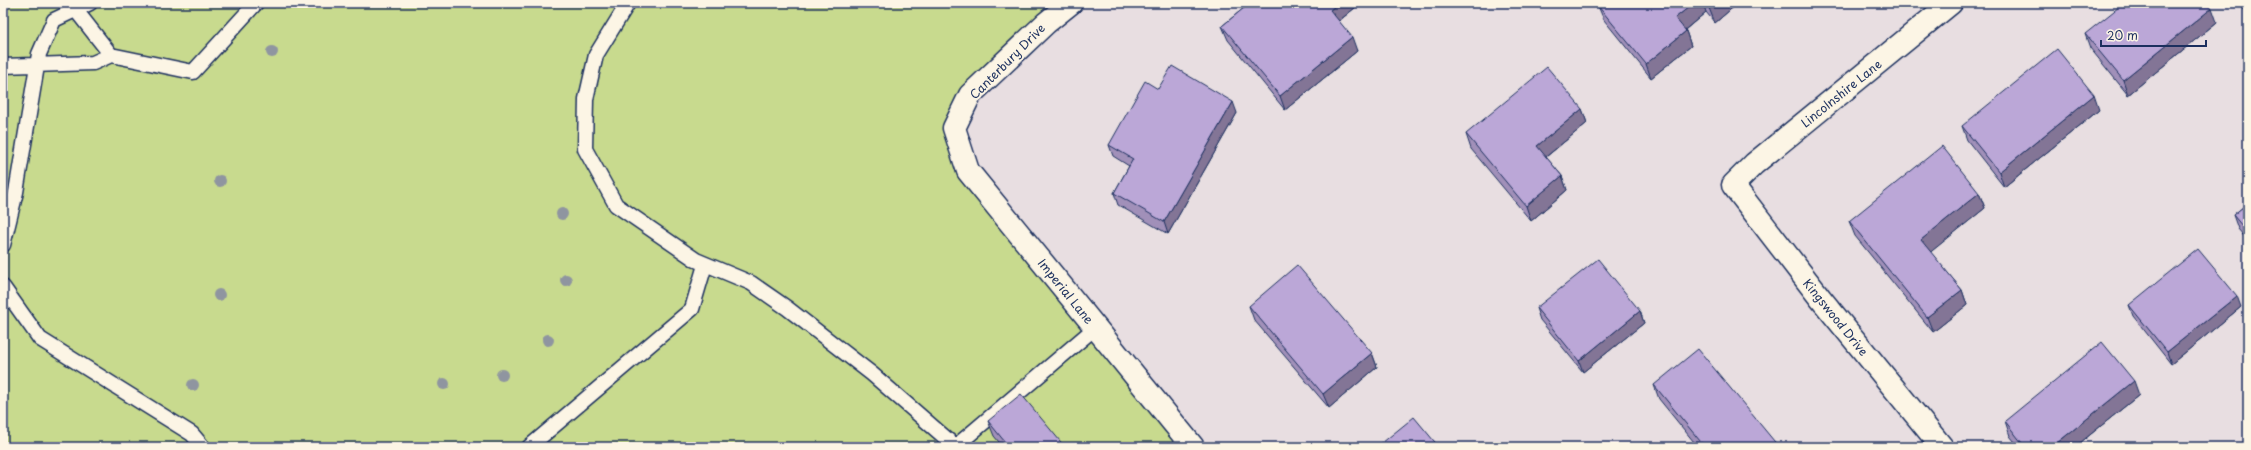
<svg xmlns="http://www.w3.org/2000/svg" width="2251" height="450" viewBox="0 0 2251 450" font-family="'Playpen Sans',sans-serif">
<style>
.green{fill:#c8da8e;stroke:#728476}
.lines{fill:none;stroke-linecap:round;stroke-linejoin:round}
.lane-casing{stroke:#1b2f5e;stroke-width:17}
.street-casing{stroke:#1b2f5e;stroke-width:25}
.lane{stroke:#fcf5e5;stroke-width:14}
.street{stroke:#fcf5e5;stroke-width:22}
.tree{fill:#8f95a0}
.wall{fill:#a190b9;stroke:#1b2f5e}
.shaded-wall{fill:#837596;stroke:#1b2f5e}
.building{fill:#bba7d7;stroke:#1b2f5e}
.labels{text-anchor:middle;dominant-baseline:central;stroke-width:3.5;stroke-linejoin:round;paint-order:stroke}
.street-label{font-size:12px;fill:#1b2f5e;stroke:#fcf5e5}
</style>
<rect width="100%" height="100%" fill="#e8dee1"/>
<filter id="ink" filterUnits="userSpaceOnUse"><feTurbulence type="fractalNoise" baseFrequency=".025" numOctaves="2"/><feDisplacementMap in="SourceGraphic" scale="8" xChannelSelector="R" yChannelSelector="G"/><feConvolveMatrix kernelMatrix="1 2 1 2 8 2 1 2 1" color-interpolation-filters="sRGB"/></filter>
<g filter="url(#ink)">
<path class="green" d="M3,3H1071L954,128L968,171L1193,447H3Z"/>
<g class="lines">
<defs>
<path id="lane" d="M628,3L596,55L586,99L585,149L616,205L696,260L751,283L787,308L872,374L956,447
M75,9L111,55
M3,66L93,63L111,55L193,72L256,3
M3,245L16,192L39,54L54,20L90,3
M3,287L40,339L192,434L203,447
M529,447L692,309L705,265
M955,447L1096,327"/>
<path id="street" d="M1071,3L1046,23L970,95L954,128L968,171L1193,447
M1942,447L1821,299L1733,185L1754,164L1951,3"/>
</defs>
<use href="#lane" class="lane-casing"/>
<use href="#street" class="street-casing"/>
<use href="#lane" class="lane"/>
<use href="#street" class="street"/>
</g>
<g class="tree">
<circle cx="272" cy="52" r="6"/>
<circle cx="220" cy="181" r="6"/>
<circle cx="562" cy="214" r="6"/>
<circle cx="566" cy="280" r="6"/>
<circle cx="219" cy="295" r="6"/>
<circle cx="548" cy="340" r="6"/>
<circle cx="502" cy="375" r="6"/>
<circle cx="444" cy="384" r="6"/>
<circle cx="193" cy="385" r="6"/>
</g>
<path class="wall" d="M1250,3H1361L1339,21L1357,51L1285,110L1228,40L1222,26Z
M1602,3H1738L1715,23L1706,12L1685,30L1686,31L1691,46L1651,78L1604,20L1598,6Z
M2239,3H2248V14Z
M2217,22L2128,95L2090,48L2085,34Z
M1158,89L1237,113L1168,234L1118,205L1114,193L1129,166L1113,156L1109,145Z
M1582,109L1587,123L1546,157L1562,176L1567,190L1531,221L1471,149L1466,134Z
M2099,110L2004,187L1967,140L1962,126Z
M1979,193L1985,208L1930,252L1962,290L1967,305L1933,332L1855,236L1849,221Z
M2248,203V241L2238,229L2233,215Z
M2129,305L2241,307L2171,364L2133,316Z
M1249,306L1372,353L1377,367L1329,408L1254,320Z
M1536,308L1640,311L1644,323L1583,372L1540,320Z
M1654,385L1779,447H1698L1659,399Z
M2139,395L2075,447H2019L2010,436L2005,421Z
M988,421L1065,447H1003L994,436Z"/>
<path class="shaded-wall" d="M1339,3H1361L1335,24L1330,10Z
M1694,3H1703L1706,12L1681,33L1675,18Z
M1716,3H1738L1715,23L1709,8Z
M2245,3H2248V12Z
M2212,8L2217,22L2128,95L2123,80Z
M1686,31L1691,46L1651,78L1646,64Z
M1352,37L1357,51L1285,110L1280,96Z
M2094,95L2099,110L2004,187L1999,172Z
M1233,102L1237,113L1168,234L1164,222Z
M1582,109L1587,123L1542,160L1537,146Z
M1562,176L1567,190L1531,221L1526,206Z
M1979,193L1985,208L1927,255L1921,240Z
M1962,290L1967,305L1933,332L1927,317Z
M2237,296L2241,307L2171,364L2167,352Z
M1640,311L1644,323L1583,372L1579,361Z
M1372,353L1377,367L1329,408L1323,394Z
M2134,381L2139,395L2075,447H2052Z"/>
<path class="building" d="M1250,3H1339L1330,10L1352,37L1280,96L1222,26Z
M1602,3H1694L1675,18L1686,31L1646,64L1598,6Z
M1705,3H1716L1709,8Z
M2124,3H2208L2212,8L2123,80L2085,34Z
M2057,49L2094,95L1999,172L1962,126Z
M1172,66L1233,102L1164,222L1114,193L1133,159L1109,145L1145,81L1158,89Z
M1547,67L1582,109L1537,146L1562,176L1526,206L1466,134Z
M1942,146L1979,193L1921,240L1962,290L1927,317L1849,221Z
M2248,203V233L2233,215Z
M2198,249L2237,296L2167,352L2129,305Z
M1598,259L1640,311L1579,361L1536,308Z
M1297,265L1372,353L1323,394L1249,306Z
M2102,342L2134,381L2052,447H2025L2005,421Z
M1698,349L1779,447H1705L1654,385Z
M1021,394L1065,447H1009L988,421Z
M1414,417L1439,447H1377Z"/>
</g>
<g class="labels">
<g class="street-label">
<text transform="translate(1007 61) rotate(-45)">Canterbury Drive</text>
<text transform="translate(1841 93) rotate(-39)">Lincolnshire Lane</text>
<text transform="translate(1066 291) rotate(51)">Imperial Lane</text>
<text transform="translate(1836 317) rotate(51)">Kingswood Drive</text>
</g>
</g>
<rect width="2251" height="450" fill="none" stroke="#fcf5e5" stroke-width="16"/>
<rect x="8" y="8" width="2235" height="434" fill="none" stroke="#1b2f5e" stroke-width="1.5" filter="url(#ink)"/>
<path d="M2101 40v6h105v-6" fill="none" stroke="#1b2f5e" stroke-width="2"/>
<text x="2107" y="40" font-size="12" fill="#1b2f5e" stroke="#fcf5e5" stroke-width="3" paint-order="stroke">20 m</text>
</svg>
